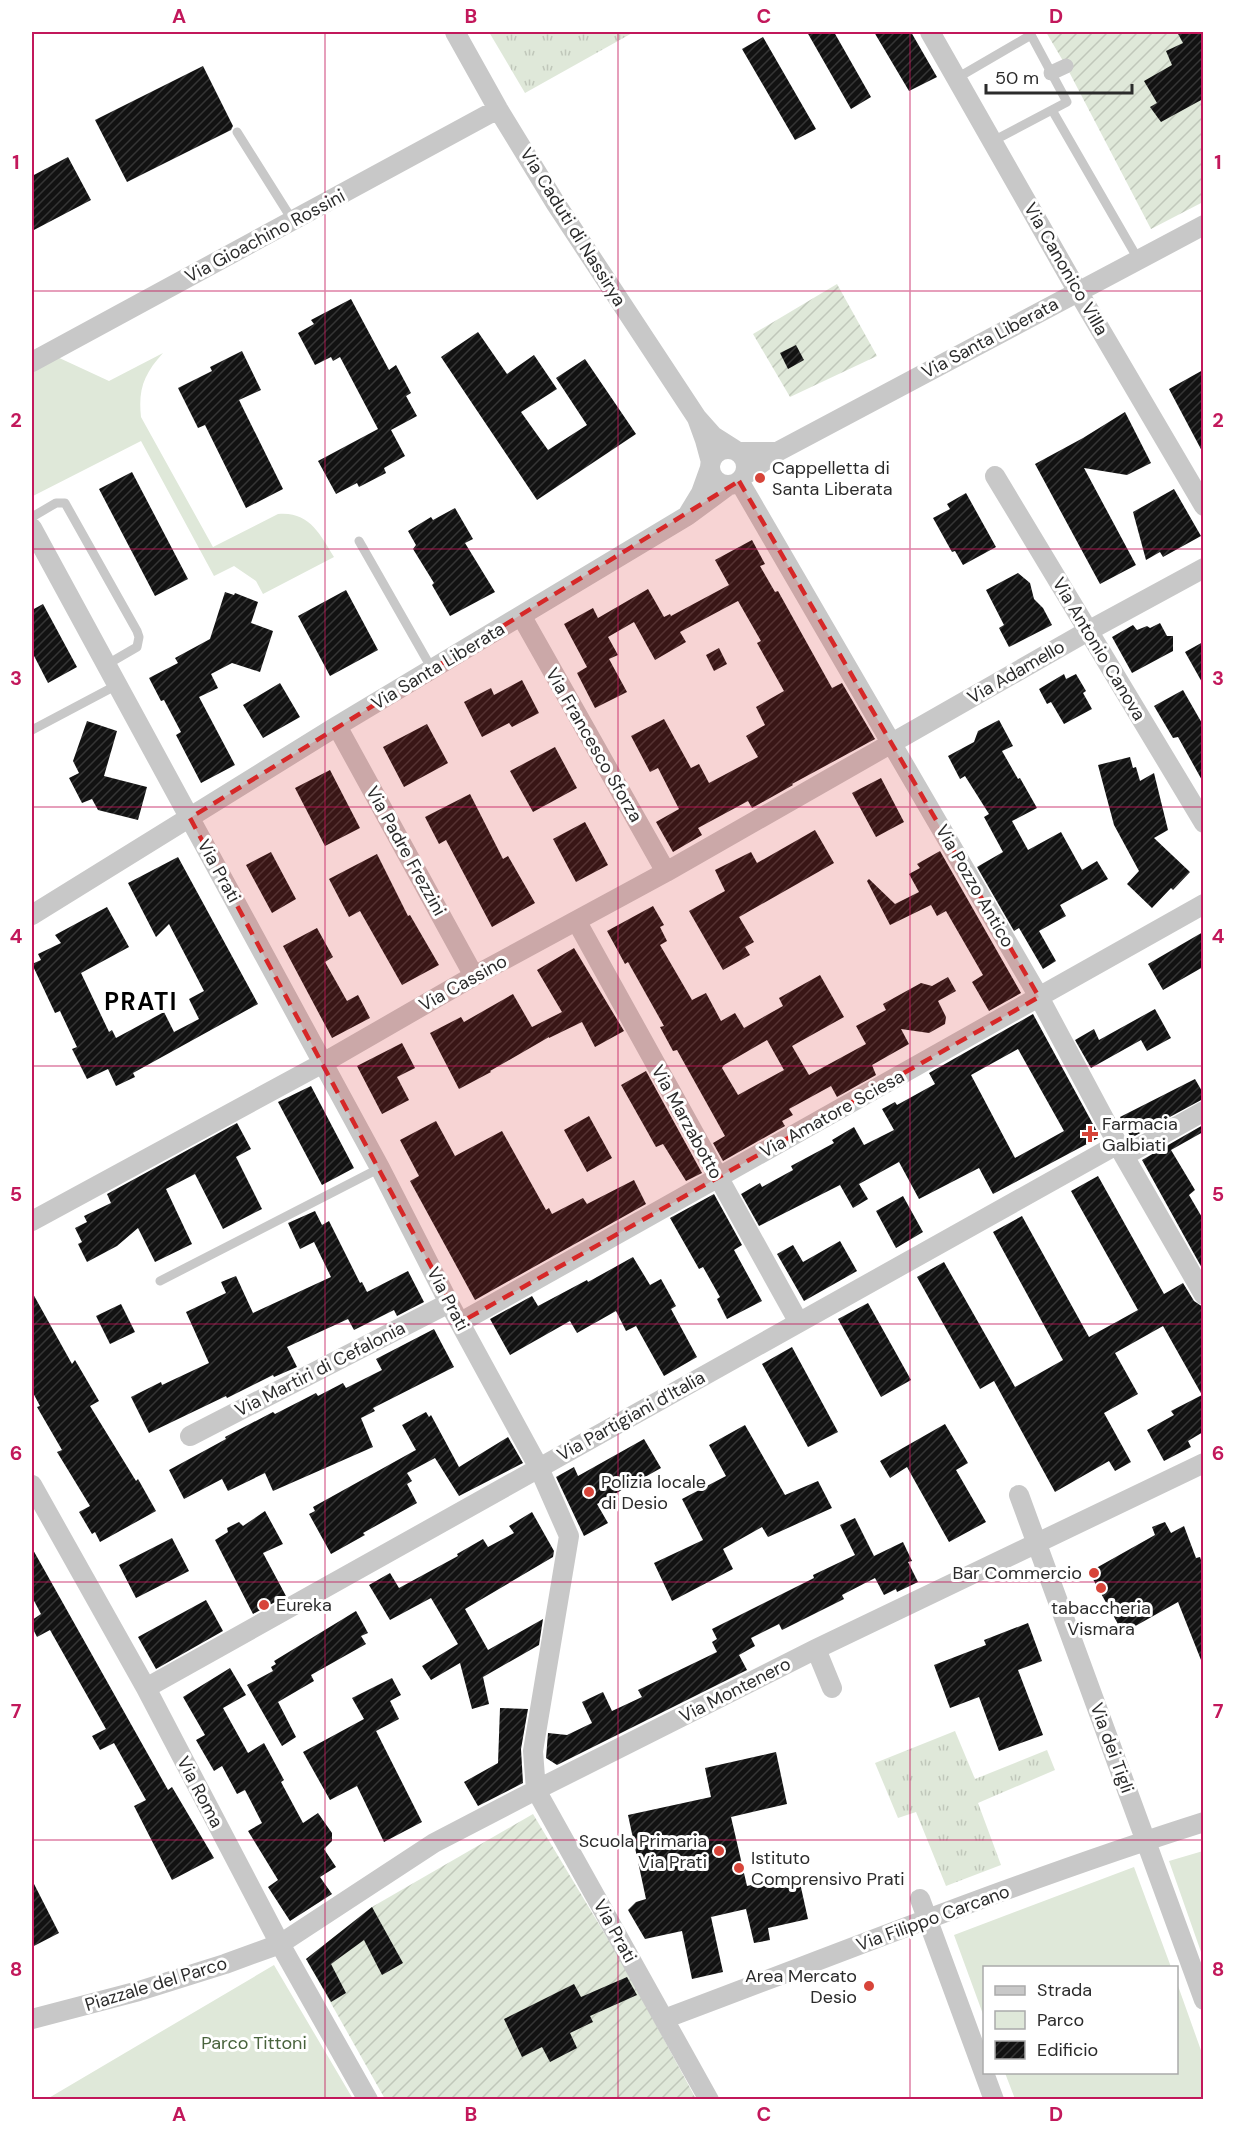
<svg xmlns="http://www.w3.org/2000/svg" width="1235" height="2131" viewBox="0 0 1235 2131" font-family="'DM Sans',sans-serif">
<style>
.grass{fill:url(#grass-tufts)}
.park{fill:#dfe8d9}
.garden{fill:url(#garden-furrows)}
.building{fill:url(#building-hatch);fill-rule:evenodd}
.lines{fill:none;stroke-linecap:round;stroke-linejoin:round}
.service{stroke:#c8c8c8;stroke-width:9}
.pedestrian{stroke:#c8c8c8;stroke-width:15}
.minor{stroke:#c8c8c8;stroke-width:20}
.marked{fill:#d62828;fill-opacity:0.2;stroke:#d62828;stroke-width:4.5;stroke-dasharray:12 8;stroke-linejoin:round}
.grid{fill:none;stroke:#c2185b;stroke-width:1.5;stroke-opacity:0.55}
.poi-dot{fill:#d74439;stroke:#fff;stroke-width:2}
.labels{text-anchor:middle;dominant-baseline:central;stroke-width:6;stroke-linejoin:round;paint-order:stroke}
.street-label{font-size:18px;fill:#2b2b2b;stroke:#fff}
.poi-label{font-size:18px;fill:#2b2b2b;stroke:#fff;text-anchor:start}
.park-label{font-size:18px;fill:#49633d;stroke:#fff}
.district-label{font-size:24px;font-weight:bold;letter-spacing:1.5px;fill:#000;stroke:#fff}
.neatline{fill:none;stroke:#c2185b;stroke-width:2}
.grid-label{font-size:20px;text-anchor:middle;font-weight:bold;fill:#c2185b}
</style>
<defs>
<pattern id="grass-tufts" width="24" height="20" patternUnits="userSpaceOnUse" patternTransform="scale(1.5)"><rect width="24" height="20" fill="#dfe8d9"/><path d="M3 7l-1-3M5 7V3M7 7l1-3M15 17l-1-3M17 17v-4M19 17l1-3" fill="none" stroke="#c0c7ba"/></pattern>
<pattern id="garden-furrows" width="10" height="10" patternUnits="userSpaceOnUse" patternTransform="scale(1.5)"><rect width="10" height="10" fill="#dfe8d9"/><path d="M-1 1l2-2M0 10L10 0M9 11l2-2" fill="none" stroke="#c0c7ba"/></pattern>
<pattern id="building-hatch" width="6" height="6" patternUnits="userSpaceOnUse" patternTransform="scale(1.5)"><rect width="6" height="6" fill="#121212"/><path d="M-1 1l2-2M0 6l6-6M5 7l2-2" fill="none" stroke="#353535"/></pattern>
</defs>
<rect width="100%" height="100%" fill="#fff"/>
<path class="grass" d="M489,32H634L525,93Z
M955,1731L975,1779L1047,1750L1055,1770L978,1803L1001,1865L946,1886L916,1812L898,1818L875,1763Z"/>
<path class="park" d="M163,353C144,374 138,389 141,417L213,547L278,514C309,511 320,534 334,557L263,594L256,581L234,566L214,576L141,441L33,496L32,493V368L55,356L109,381Z
M1203,1851L1204,1951L1201,1952L1169,1861Z
M1134,1867L1171,1967L984,1968V2017L954,1935Z
M274,1965L353,2099H47Z
M1177,1983L1203,2056V2098L1015,2099L1005,2073L1176,2072Z"/>
<path class="garden" d="M1046,32H1203V202L1151,229L1066,66Z
M837,284L877,356L790,397L753,334Z
M533,1814L630,1976L696,2099H385L306,1959L372,1907Z"/>
<path class="building" d="M807,32H834L871,97L851,109Z
M874,32H911L937,77L909,91Z
M1177,32H1203V99L1161,122L1150,107L1157,103L1144,81L1172,65L1166,51L1183,43Z
M763,37L816,129L795,140L742,49Z
M203,66L233,126L231,130L127,182L95,120Z
M68,157L91,200L32,231V176Z
M351,299L389,370L396,365L411,393L406,396L417,416L391,430L405,456L384,468L386,473L359,487L357,483L336,494L318,461L378,429L340,357L333,361L331,357L315,365L298,333L314,324L311,320Z
M478,332L507,374L534,355L557,389L521,412L548,450L587,425L556,378L585,359L636,434L537,500L441,357Z
M796,345L804,360L788,369L780,353Z
M242,351L261,390L239,400L283,489L246,508L205,425L198,428L178,388L212,371L210,367Z
M1203,370V453L1169,389Z
M1125,412L1151,463L1127,475L1084,468L1136,565L1100,584L1035,464L1083,438Z
M132,472L188,579L155,596L99,489Z
M1174,489L1201,536L1163,557L1160,552L1146,560L1133,512Z
M966,493L996,547L963,565L955,551L952,552L933,518L950,509L947,504Z
M455,508L473,539L465,543L495,592L450,616L432,585L434,583L413,549L416,545L408,531L431,517L433,520Z
M752,540L765,564L760,566L775,592L778,591L832,688L842,683L875,739L792,784L793,785L752,808L748,801L698,828L702,835L673,852L656,822L679,809L658,768L650,772L631,736L664,719L691,768L699,764L709,783L758,757L746,736L765,725L756,707L784,691L757,643L761,641L738,601L680,632L686,642L655,660L634,622L608,637L618,655L609,659L627,692L595,708L577,673L587,667L564,624L593,608L598,618L648,589L664,617L670,614L671,616L729,585L715,560Z
M1018,573L1030,583L1034,599L1043,608L1052,625L1009,647L999,628L1004,625L986,590Z
M346,590L378,650L330,676L298,616Z
M225,592L234,595L235,593L258,602L251,623L273,631L260,672L232,663L211,674L218,688L199,697L235,765L201,783L176,735L181,732L164,700L161,701L149,678L178,663L175,658L210,639Z
M43,604L77,667L48,683L32,652V610Z
M1160,623L1167,636H1173V651L1132,673L1112,637L1133,625L1137,630L1147,626L1150,628Z
M1203,642V684L1185,652Z
M719,648L727,664L714,671L706,655Z
M1064,674L1066,679L1076,674L1086,691L1083,693L1092,709L1064,724L1051,702L1047,704L1039,689Z
M522,680L539,713L512,727L509,723L482,737L464,702L491,688L494,695Z
M280,683L300,717L263,738L243,705Z
M1183,690L1203,725V782L1178,737L1173,738L1154,706Z
M999,720L1013,746L1002,751L1018,779L1020,778L1037,808L1012,821L1028,850L1061,832L1082,870L1097,861L1108,879L1060,905L1066,916L1039,931L1056,961L1043,969L1019,928L1014,931L977,867L1003,852L984,817L989,814L965,776L960,779L948,756L974,742L978,731Z
M87,721L117,731L104,776L147,787L138,820L98,810L92,799L82,803L69,778L79,773L73,761Z
M427,724L448,763L404,787L383,747Z
M555,747L577,788L533,812L510,771Z
M1130,757L1133,768L1136,767L1140,781L1154,773L1168,830L1154,838L1190,872L1173,890L1171,888L1152,908L1127,884L1139,871L1114,825L1098,765Z
M330,770L360,828L325,846L295,788Z
M881,778L904,822L876,837L852,793Z
M470,794L503,859L508,856L535,903L492,927L446,840L439,844L425,817Z
M585,822L608,865L576,882L553,839Z
M815,830L834,863L739,917L754,942L745,947L750,955L723,970L689,911L725,891L715,870L751,852L757,863Z
M940,851L1021,993L989,1011L972,982L983,975L946,911L937,916L931,905L890,925L867,881L869,879L895,904L919,892L909,874L920,868L917,864Z
M271,852L296,899L272,913L246,865Z
M377,854L408,916L410,915L439,965L402,985L360,911L349,917L329,879Z
M178,857L258,1004L133,1073L135,1077L116,1086L108,1069L87,1079L72,1049L77,1047L60,1011L55,1013L32,964L41,960L38,954L61,943L55,935L107,907L129,947L81,973L109,1032L112,1030L116,1038L164,1012L174,1032L199,1019L189,999L204,991L169,924L156,937L128,883Z
M653,906L664,925L660,927L667,941L660,945L692,1000L706,993L721,1021L735,1013L744,1028L783,1006L779,998L820,975L844,1017L792,1046L809,1075L866,1044L856,1026L886,1010L883,1004L921,983L932,986L948,977L956,991L938,1001L946,1017L945,1024L929,1033L901,1029L909,1044L872,1065L876,1075L837,1097L831,1086L789,1109L793,1115L782,1121L785,1126L723,1161L713,1143L725,1136L677,1050L673,1051L660,1027L664,1026L628,962L625,964L607,931ZM767,1040L784,1070L738,1095L722,1068L724,1065Z
M317,928L333,957L325,962L347,1001L358,995L370,1018L332,1038L283,946Z
M1203,932V967L1163,990L1148,964Z
M574,948L624,1031L595,1047L582,1022L549,1038V1037L490,1071L491,1072L459,1089L430,1033L461,1017L464,1022L513,994L532,1027L562,1012L537,970Z
M1155,1009L1171,1038L1147,1051L1141,1040L1091,1068L1075,1040L1094,1029L1099,1040Z
M1033,1014L1100,1137L993,1194L979,1168L919,1199L899,1162L859,1184L868,1199L853,1208L840,1185L759,1226L741,1194L760,1183L762,1187L793,1170L791,1166L834,1143L832,1140L854,1127L864,1145L894,1130L882,1109L895,1102L897,1105L935,1084L929,1073ZM1018,1049L1064,1131L1015,1158L971,1075Z
M402,1043L415,1068L397,1077L409,1100L382,1114L357,1066Z
M646,1071L702,1173L686,1181L663,1144L656,1147L621,1085Z
M1195,1079L1203,1093V1099L1131,1138L1120,1117Z
M311,1086L354,1168L322,1185L278,1102Z
M589,1116L612,1158L587,1172L564,1130Z
M436,1121L455,1156L502,1131L546,1210L549,1208L552,1214L583,1198L587,1204L634,1180L646,1204L475,1300L410,1181L419,1176L400,1140Z
M237,1123L251,1149L236,1157L262,1209L223,1229L195,1174L166,1189L192,1244L155,1262L138,1228L117,1246L87,1262L78,1244L82,1242L75,1228L87,1222L84,1216L111,1203L107,1194Z
M1203,1125V1132L1171,1150L1195,1190L1189,1195L1203,1219V1270L1142,1160Z
M1098,1176L1164,1294L1183,1283L1194,1301L1203,1307V1432L1188,1441L1191,1447L1164,1461L1147,1430L1174,1415L1171,1411L1202,1395L1163,1326L1115,1353L1138,1394L1104,1413L1131,1462L1115,1471L1109,1461L1055,1492L994,1381L980,1389L917,1277L944,1262L1015,1387L1063,1360L993,1232L1022,1216L1089,1337L1138,1310L1071,1191Z
M714,1194L742,1245L734,1250L762,1301L727,1319L717,1299L720,1297L703,1267L699,1269L670,1218Z
M903,1196L923,1232L896,1248L876,1211Z
M315,1211L322,1225L329,1221L360,1283L362,1282L367,1292L408,1271L424,1302L397,1316L394,1310L354,1330L348,1319L287,1347L297,1367L274,1377L273,1375L227,1398L226,1396L149,1433L131,1397L161,1382L162,1385L209,1363L186,1312L226,1293L221,1282L236,1276L253,1313L331,1277L314,1242L300,1249L288,1223Z
M840,1241L857,1271L804,1301L777,1254L793,1245L803,1262Z
M633,1257L650,1285L661,1279L676,1306L671,1309L697,1357L664,1376L636,1326L626,1331L616,1311L577,1333L570,1321L510,1355L490,1319L532,1296L538,1306L587,1280L588,1282Z
M32,1292L72,1364L75,1360L99,1401L90,1406L136,1481L138,1479L156,1511L100,1542L95,1532L92,1534L79,1512L90,1506L57,1452L62,1450L37,1407L40,1406L32,1391Z
M868,1303L911,1380L881,1397L838,1319Z
M121,1304L135,1332L110,1344L96,1316Z
M434,1329L454,1367L373,1408L375,1411L361,1418L373,1447L273,1491L265,1473L228,1491L222,1479L184,1499L169,1470L226,1439L225,1437L273,1412L275,1414L316,1393L318,1396L343,1383L346,1388L382,1370L376,1359Z
M792,1347L838,1432L808,1447L762,1364Z
M426,1412L429,1417L431,1415L459,1467L508,1437L523,1463L459,1496L435,1458L407,1473L412,1481L407,1484L417,1503L363,1533L365,1535L331,1554L309,1514L315,1511L313,1507L414,1451L416,1450L402,1425Z
M945,1424L968,1463L956,1470L986,1522L949,1542L907,1467L890,1478L880,1461Z
M745,1425L785,1495L818,1481L832,1508L768,1537L762,1527L723,1549L733,1569L672,1601L654,1563L703,1540L682,1499L726,1476L709,1445Z
M644,1439L661,1468L597,1504L608,1523L584,1536L556,1477L574,1467L578,1476Z
M265,1511L283,1544L263,1553L286,1596L253,1614L215,1540L228,1532L227,1528L239,1522L243,1526Z
M532,1512L554,1551L553,1557L465,1609L488,1650L543,1619L539,1645L483,1677L489,1704L472,1709L460,1663L431,1680L422,1666L458,1644L431,1598L390,1620L369,1585L390,1573L399,1588L458,1556L457,1554L483,1539L488,1547L514,1533L509,1526Z
M855,1518L874,1556L903,1542L912,1561L908,1562L918,1582L897,1592L896,1589L884,1595L875,1578L842,1595L844,1599L782,1630L779,1624L751,1638L755,1646L739,1655L747,1670L557,1765L546,1758L548,1733L567,1735L592,1723L582,1702L603,1692L612,1711L642,1697L638,1690L717,1652L712,1642L717,1639L712,1629L814,1578L813,1575L855,1555L840,1525Z
M1165,1522L1171,1533L1184,1526L1196,1558L1200,1557L1203,1566V1665L1178,1602L1123,1633L1089,1572L1155,1535L1152,1527Z
M172,1538L189,1571L136,1598L119,1565Z
M32,1548L168,1790L172,1787L214,1858L172,1880L134,1806L146,1800L114,1743L100,1750L92,1736L106,1729L50,1630L37,1637L32,1627V1620L41,1614L32,1597Z
M206,1600L223,1631L156,1669L138,1637Z
M356,1611L368,1633L361,1636L366,1644L311,1675L314,1681L278,1702L296,1737L282,1746L247,1685L273,1671L271,1667L276,1664L274,1661Z
M1028,1623L1042,1661L1018,1670L1043,1735L999,1751L979,1697L950,1708L934,1665L986,1645L984,1640Z
M230,1668L246,1695L223,1708L248,1753L264,1743L284,1780L281,1782L303,1823L318,1813L332,1833V1841L324,1849L336,1867L320,1877L332,1894L290,1921L268,1887L278,1880L248,1831L262,1823L245,1790L237,1794L222,1766L214,1771L196,1740L205,1735L183,1697Z
M392,1678L401,1695L390,1701L399,1719L376,1731L422,1822L384,1842L357,1786L330,1800L303,1752L364,1719L352,1698Z
M500,1708L528,1709L521,1749L523,1783L478,1806L464,1782L498,1763Z
M776,1752L787,1804L731,1817L747,1886L798,1874L808,1919L768,1928L770,1940L754,1943L746,1909L711,1917L723,1972L692,1979L682,1931L645,1939L628,1910L636,1902L646,1899L628,1815L711,1797L705,1768Z
M32,1880L59,1933L32,1947Z
M372,1907L403,1963L382,1975L364,1940L331,1964L346,1993L331,2002L306,1959Z
M627,1977L637,1995L590,2016L593,2022L570,2033L577,2048L550,2062L542,2047L522,2057L504,2019L574,1984L581,1997Z"/>
<g class="lines">
<path class="service" d="M957,78L1031,35L1067,102L993,141
M1052,110L1138,259
M237,132L293,221
M32,517L56,503H65L137,631L139,637L137,647L106,665
M359,541L432,669
M32,730L117,685
M160,1281L380,1168"/>
<path class="pedestrian" d="M1051,73L1066,66"/>
<path class="minor" d="M455,32L498,109L556,204L697,418
M930,32L1070,278L1204,506
M32,362L498,109
M710 467a18 18 0 1 1 36 0a18 18 0 1 1-36 0Z
M739,452H777L745,475
M777,452L1204,225
M711,462L705,440L697,418L713,436L735,450
M710,468L701,493L687,516L729,485
M995,476L1204,823
M739,481L1039,997L1124,1156L1204,1295
M32,528L380,1168L449,1303L539,1468L569,1536L533,1751L536,1790L709,2100
M522,617L666,872
M337,726L474,976
M32,915L337,726L687,516
M577,922L798,1321
M1124,1156L1204,1111
M32,1221L323,1063L474,976L666,872L1088,631L1204,568
M461,1322L1204,904
M190,1436L449,1303
M32,1485L146,1688L280,1944L368,2100
M1019,1495L1204,2000
M816,1649L832,1688
M146,1688L1118,1144
M920,1899L994,2100
M32,2019L139,1991L225,1964L280,1944L434,1843L536,1790L816,1649L1204,1463
M664,2019C843,1952 1021,1880 1204,1822"/>
</g>
<path class="marked" d="M739,481L1039,997L461,1322L190,818Z"/>
<path class="grid" d="M325,32V2100M618,32V2100M910,32V2100M32,291H1204M32,549H1204M32,807H1204M32,1066H1204M32,1324H1204M32,1582H1204M32,1840H1204"/>
<g class="poi-dot">
<circle cx="760" cy="478" r="6"/>
<path d="M1087 1125h6v6h6v6h-6v6h-6v-6h-6v-6h6z"/>
<circle cx="589" cy="1492" r="6"/>
<circle cx="1094" cy="1573" r="6"/>
<circle cx="1101" cy="1588" r="6"/>
<circle cx="264" cy="1605" r="6"/>
<circle cx="719" cy="1851" r="6"/>
<circle cx="739" cy="1868" r="6"/>
<circle cx="869" cy="1986" r="6"/>
</g>
<g class="labels">
<g class="street-label">
<text transform="translate(573 227) rotate(58)">Via Caduti di Nassirya</text>
<text transform="translate(265 236) rotate(-28)">Via Gioachino Rossini</text>
<text transform="translate(1066 269) rotate(60)">Via Canonico Villa</text>
<text transform="translate(990 338) rotate(-28)">Via Santa Liberata</text>
<text transform="translate(1099 649) rotate(59)">Via Antonio Canova</text>
<text transform="translate(438 666) rotate(-31)">Via Santa Liberata</text>
<text transform="translate(1016 672) rotate(-30)">Via Adamello</text>
<text transform="translate(594 745) rotate(60)">Via Francesco Sforza</text>
<text transform="translate(406 851) rotate(61)">Via Padre Frezzini</text>
<text transform="translate(219 871) rotate(61)">Via Prati</text>
<text transform="translate(975 886) rotate(60)">Via Pozzo Antico</text>
<text transform="translate(463 983) rotate(-29)">Via Cassino</text>
<text transform="translate(832 1114) rotate(-29)">Via Amatore Sciesa</text>
<text transform="translate(687 1122) rotate(61)">Via Marzabotto</text>
<text transform="translate(448 1299) rotate(62)">Via Prati</text>
<text transform="translate(320 1369) rotate(-27)">Via Martiri di Cefalonia</text>
<text transform="translate(631 1416) rotate(-29)">Via Partigiani d'Italia</text>
<text transform="translate(735 1690) rotate(-27)">Via Montenero</text>
<text transform="translate(1112 1748) rotate(70)">Via dei Tigli</text>
<text transform="translate(200 1792) rotate(62)">Via Roma</text>
<text transform="translate(933 1918) rotate(-20)">Via Filippo Carcano</text>
<text transform="translate(615 1931) rotate(61)">Via Prati</text>
<text transform="translate(156 1984) rotate(-17)">Piazzale del Parco</text>
</g>
<g class="poi-label">
<text x="772" y="468">Cappelletta di<tspan x="772" dy="21">Santa Liberata</tspan></text>
<text x="1102" y="1124">Farmacia<tspan x="1102" dy="21">Galbiati</tspan></text>
<text x="601" y="1482">Polizia locale<tspan x="601" dy="21">di Desio</tspan></text>
<text x="1082" y="1573" text-anchor="end">Bar Commercio</text>
<text x="276" y="1605">Eureka</text>
<text x="1101" y="1608" text-anchor="middle">tabaccheria<tspan x="1101" dy="21">Vismara</tspan></text>
<text x="707" y="1841" text-anchor="end">Scuola Primaria<tspan x="707" dy="21">Via Prati</tspan></text>
<text x="751" y="1858">Istituto<tspan x="751" dy="21">Comprensivo Prati</tspan></text>
<text x="857" y="1976" text-anchor="end">Area Mercato<tspan x="857" dy="21">Desio</tspan></text>
</g>
<g class="park-label">
<text x="254" y="2043">Parco Tittoni</text>
</g>
<g class="district-label">
<text x="141" y="1001">PRATI</text>
</g>
</g>
<rect width="1235" height="2131" fill="none" stroke="#ffffff" stroke-width="66"/>
<rect x="983" y="1966" width="195" height="108" fill="#ffffff" stroke="#aaaaaa" stroke-width="1.5"/>
<rect x="995" y="1986" width="30" height="9" fill="#c8c8c8" stroke="#aaaaaa" stroke-width="1.5"/>
<text x="1037" y="1996" font-size="18" fill="#2b2b2b">Strada</text>
<rect x="995" y="2011" width="30" height="18" fill="#dfe8d9" stroke="#aaaaaa" stroke-width="1.5"/>
<text x="1037" y="2026" font-size="18" fill="#2b2b2b">Parco</text>
<rect x="995" y="2041" width="30" height="18" fill="url(#building-hatch)" stroke="#aaaaaa" stroke-width="1.5"/>
<text x="1037" y="2056" font-size="18" fill="#2b2b2b">Edificio</text>
<path d="M986 84v9h146v-9" fill="none" stroke="#2b2b2b" stroke-width="3"/>
<text x="995" y="84" font-size="18" fill="#2b2b2b" stroke="#ffffff" stroke-width="4.5" paint-order="stroke">50 m</text>
<rect x="33" y="33" width="1169" height="2065" class="neatline"/>
<g class="grid-label">
<text x="179" y="23">A</text>
<text x="471" y="23">B</text>
<text x="764" y="23">C</text>
<text x="1056" y="23">D</text>
<text x="16" y="169">1</text>
<text x="1218" y="169">1</text>
<text x="16" y="427">2</text>
<text x="1218" y="427">2</text>
<text x="16" y="685">3</text>
<text x="1218" y="685">3</text>
<text x="16" y="943">4</text>
<text x="1218" y="943">4</text>
<text x="16" y="1201">5</text>
<text x="1218" y="1201">5</text>
<text x="16" y="1460">6</text>
<text x="1218" y="1460">6</text>
<text x="16" y="1718">7</text>
<text x="1218" y="1718">7</text>
<text x="16" y="1976">8</text>
<text x="1218" y="1976">8</text>
<text x="179" y="2121">A</text>
<text x="471" y="2121">B</text>
<text x="764" y="2121">C</text>
<text x="1056" y="2121">D</text>
</g>
</svg>
